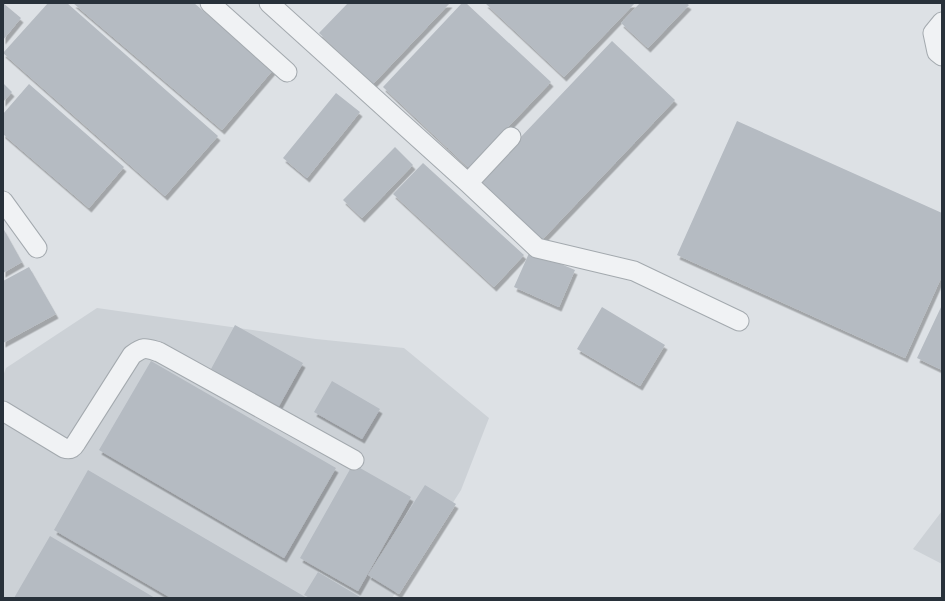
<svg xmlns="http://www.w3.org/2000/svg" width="945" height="601" viewBox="0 0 945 601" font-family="'Archivo Narrow',sans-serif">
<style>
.built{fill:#ccd1d6}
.building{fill:#b5bbc2;filter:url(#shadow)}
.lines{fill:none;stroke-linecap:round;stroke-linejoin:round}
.minor-casing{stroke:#a3a9ae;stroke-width:21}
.minor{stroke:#f0f2f4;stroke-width:19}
</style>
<defs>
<filter id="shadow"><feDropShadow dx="2.5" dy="4.5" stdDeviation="0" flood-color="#0004"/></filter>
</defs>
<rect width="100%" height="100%" fill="#dde1e5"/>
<path class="built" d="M97,308L316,339L404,348L489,418L461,490L392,598H3V376L6,368Z
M942,511V564L913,549Z"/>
<path class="building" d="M3,3L21,18L3,40Z
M48,3H67L218,136L165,196L3,53Z
M73,3H194L273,70L222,130Z
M348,3H450L373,84L319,33Z
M462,3H466L551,82L469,168L383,87Z
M485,3H635L564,77Z
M640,3H686L689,5L648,48L621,23Z
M612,41L675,100L541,241L478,182Z
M3,83L12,92L3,102Z
M29,84L124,167L89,208L3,134V114Z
M336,93L360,112L307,178L283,158Z
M737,121L942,213V276L905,358L677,255Z
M395,147L413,165L362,218L343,200Z
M423,163L524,255L494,287L393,194Z
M3,228L22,262L3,273Z
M530,251L575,270L559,307L514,287Z
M29,267L56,314L3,343V281Z
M942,305V370L917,358Z
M602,307L665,345L640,386L577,349Z
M235,325L303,363L279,406L211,369Z
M151,361L336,468L284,558L99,450Z
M332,381L380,409L362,439L314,412Z
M353,464L411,497L358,591L300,558Z
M88,470L307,598H171L54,530Z
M425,485L456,504L399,594L368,575Z
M50,536L155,598H14Z
M318,572L360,597L359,598H310L304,595Z"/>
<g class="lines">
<defs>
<path id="minor" d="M210,3L287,72
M269,3L468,183L537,248L634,271L739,321
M942,22L933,33L937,52L942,56
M468,183L511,137
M3,201L37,248
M3,411L64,448C70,450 73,448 76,443L132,355C144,346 146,348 159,352L354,460"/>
</defs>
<use href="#minor" class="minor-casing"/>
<use href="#minor" class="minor"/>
</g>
<rect width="945" height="601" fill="none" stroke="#28313a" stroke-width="8"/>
</svg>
